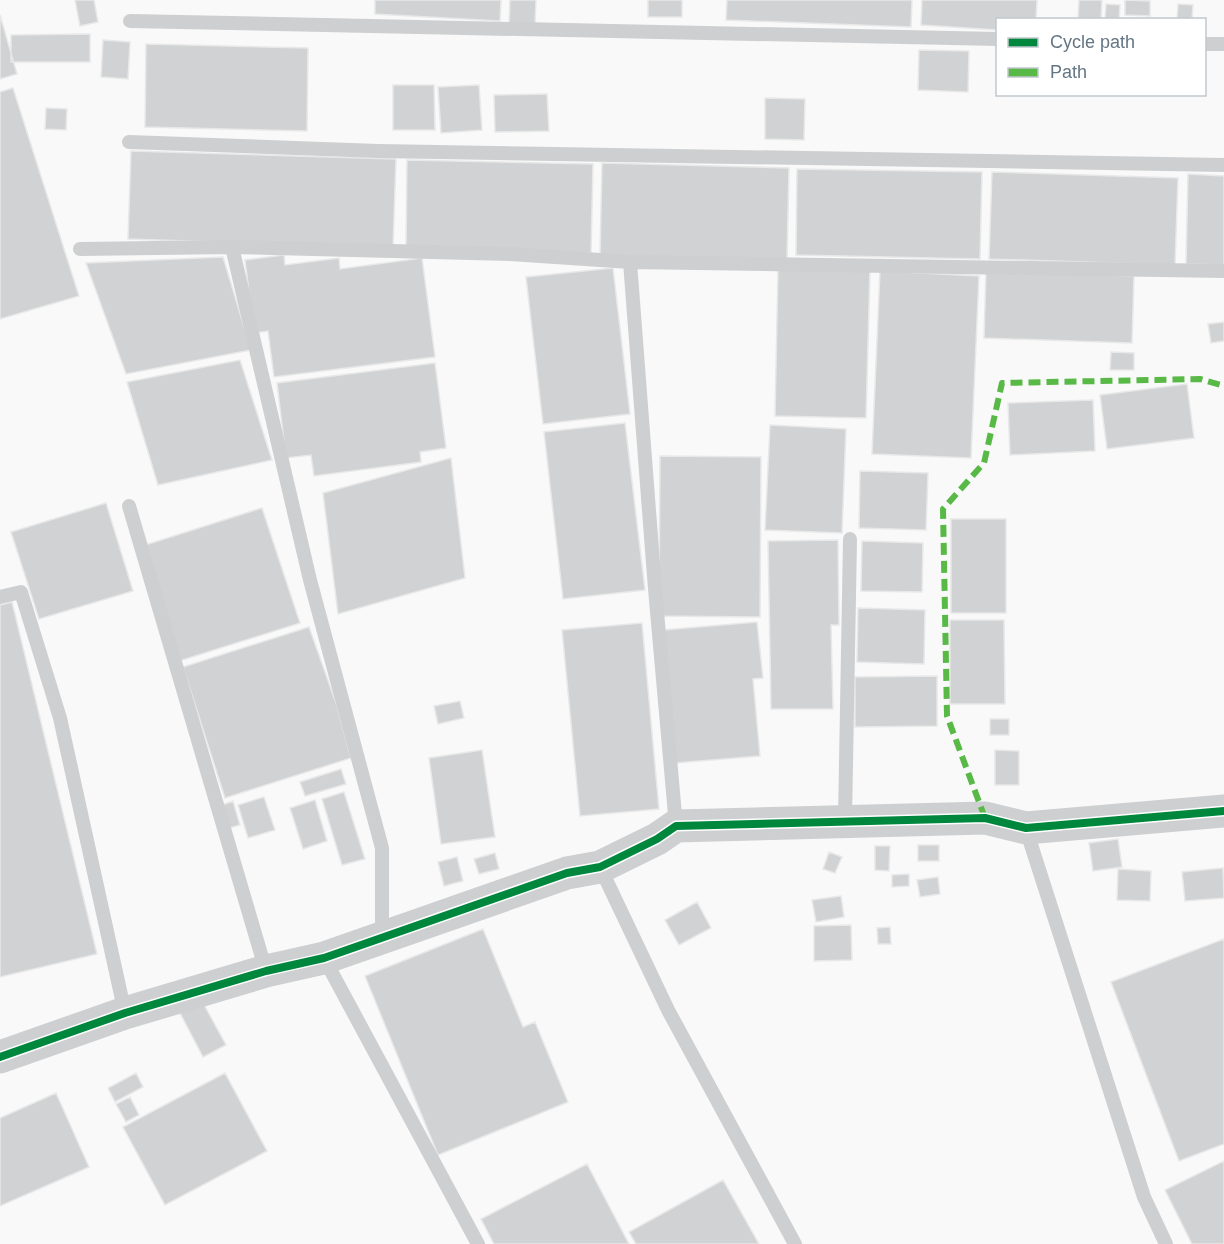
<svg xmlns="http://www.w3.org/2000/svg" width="1224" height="1244" viewBox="0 0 1224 1244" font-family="Arial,sans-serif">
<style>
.building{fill:#d0d2d3;stroke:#e8e8e8;stroke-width:1.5}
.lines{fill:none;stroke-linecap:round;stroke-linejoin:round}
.service{stroke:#cecfd0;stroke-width:14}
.tertiary{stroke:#cecfd0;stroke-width:33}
.quiet{stroke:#58b947;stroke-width:6;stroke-dasharray:12 6;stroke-linecap:butt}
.cycleway-casing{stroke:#fff;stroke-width:11}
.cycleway{stroke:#00873e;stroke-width:8}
</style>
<rect width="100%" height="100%" fill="#f9f9f9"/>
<path class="building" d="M75,0H94L98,22L80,26Z
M375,0H501L500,21L375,14Z
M510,0H536L535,25L509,23Z
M648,0H682V17H648Z
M727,0H912L911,27L726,20Z
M922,0H1037L1036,20H998V30L921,25Z
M1079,0H1102L1101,19L1078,18Z
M1125,0L1150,1V16L1125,15Z
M1106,4L1120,5L1119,20H1105Z
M1178,4L1193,5L1192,20H1177Z
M0,15L17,74L0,79Z
M90,34V62H11V35Z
M103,40L130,42L128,79L101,77Z
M146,44L308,48L307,131L145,127Z
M919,50L969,51L968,92L918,90Z
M393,85H434L435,130H393Z
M479,85L482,130L441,133L438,87Z
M13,88L79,296L0,319V92Z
M547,94L549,131L495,132L494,95Z
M765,98L805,99L804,140L765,139Z
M46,108L67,109L66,130L45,129Z
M131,151L396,159L393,248L128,239Z
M407,160L593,164L591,253L406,248Z
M602,163L789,168L787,260L600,256Z
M797,169L982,172L980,259L796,255Z
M992,172L1178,178L1175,265L989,259Z
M1188,174L1224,176V265L1186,264Z
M284,255L285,265L339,258L340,269L422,258L435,357L274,377L268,331L254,333L245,260Z
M223,257L251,350L126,374L86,263Z
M613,268L630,414L543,424L526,277Z
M778,268L870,270L866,418L775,416Z
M880,271L979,276L971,458L872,454Z
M986,271L1134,276L1132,343L984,338Z
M1224,322V341L1211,343L1208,324Z
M1111,352L1134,353V370H1110Z
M240,360L272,460L158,485L127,382Z
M435,363L446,448L420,452L421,462L314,476L311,455L286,458L277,383Z
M1187,384L1194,438L1107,449L1100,395Z
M1093,400L1095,451L1010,455L1008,403Z
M625,423L645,590L563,599L544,432Z
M770,425L846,429L842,533L765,530Z
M660,456L761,457L760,617L659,616Z
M451,458L465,578L338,614L323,493Z
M860,471L928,473L926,530L859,528Z
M106,503L133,591L39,619L11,532Z
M262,508L300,623L176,662L139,547Z
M951,519H1006V613H951Z
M838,540L839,625H831L833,709H771L768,541Z
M862,541L923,543L922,592L861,591Z
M12,602L97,954L0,977V605Z
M858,608L925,610L924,664L857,662Z
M950,620H1004L1005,704H950Z
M757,622L763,678L753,679L760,756L675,763L663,630Z
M642,623L659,809L580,816L562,630Z
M309,627L337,706L351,758L225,798L183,667Z
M937,676V726L855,727V677Z
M460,701L464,718L438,724L434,706Z
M990,719H1009V735H990Z
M482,750L495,837L441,844L429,758Z
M995,750L1019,751V785H995Z
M341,769L346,784L305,796L300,782Z
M344,792L365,859L342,865L322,799Z
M264,797L275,830L248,838L238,805Z
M315,800L327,841L303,849L290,808Z
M233,801L240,825L229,828L222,805Z
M1118,839L1122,867L1093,871L1089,843Z
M918,845H939V861H918Z
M875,846H890L889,871L875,870Z
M829,852L842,857L835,873L823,869Z
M495,853L499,869L479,874L474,859Z
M457,857L463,881L444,886L438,862Z
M1223,868L1224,898L1185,901L1182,872Z
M1118,869L1151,871L1150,901L1117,900Z
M909,874V886L892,887V875Z
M938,877L940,894L920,897L917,880Z
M841,896L844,917L816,922L812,900Z
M697,902L711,928L679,945L665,920Z
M851,925L852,960L814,961V926Z
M890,927L891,944H878L877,928Z
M483,929L523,1027L535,1022L568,1102L438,1155L365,976Z
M1224,939V1144L1179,1161L1111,982Z
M202,1001L226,1045L203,1057L180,1013Z
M136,1073L143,1087L115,1102L108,1088Z
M225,1073L267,1151L165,1205L123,1127Z
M56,1093L89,1167L0,1206V1118Z
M130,1097L139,1115L126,1122L116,1104Z
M1224,1161V1244H1192L1165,1190Z
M587,1164L629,1244H494L481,1219Z
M723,1180L759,1244H636L629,1232Z"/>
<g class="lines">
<path class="service" d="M130,21L998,39
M1204,44H1224
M129,142L378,151L1224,165
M232,247L310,580L382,848V938
M80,249L232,247L510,254L630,262L1224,271
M630,262L655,589L676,826
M129,506L266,971
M0,597L21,592L60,718L125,1013
M845,820L850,539
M1026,829L1144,1197L1166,1244
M600,867L668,1010L795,1244
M324,958L478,1244"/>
<path class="tertiary" d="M0,1057L125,1013L266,971L324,958L567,873L600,867L657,839L676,826L985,818L1026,828L1224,811"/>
<path class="quiet" d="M985,818L947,716L943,509L984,463L1002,383L1200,379L1224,386"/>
<defs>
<path id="cycleway" d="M0,1057L125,1013L266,971L324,958L567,873L600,867L657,839L676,826L985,818L1026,828L1224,811"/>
</defs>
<use href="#cycleway" class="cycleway-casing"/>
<use href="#cycleway" class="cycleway"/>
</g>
<rect x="996" y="18" width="210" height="78" fill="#ffffff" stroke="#c1c8cd" stroke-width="1.5"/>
<rect x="1008" y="38" width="30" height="9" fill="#00873e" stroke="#c1c8cd" stroke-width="1.5"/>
<text x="1050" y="48" font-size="18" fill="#657683">Cycle path</text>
<rect x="1008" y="68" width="30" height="9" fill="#58b947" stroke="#c1c8cd" stroke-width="1.5"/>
<text x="1050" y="78" font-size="18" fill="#657683">Path</text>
</svg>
